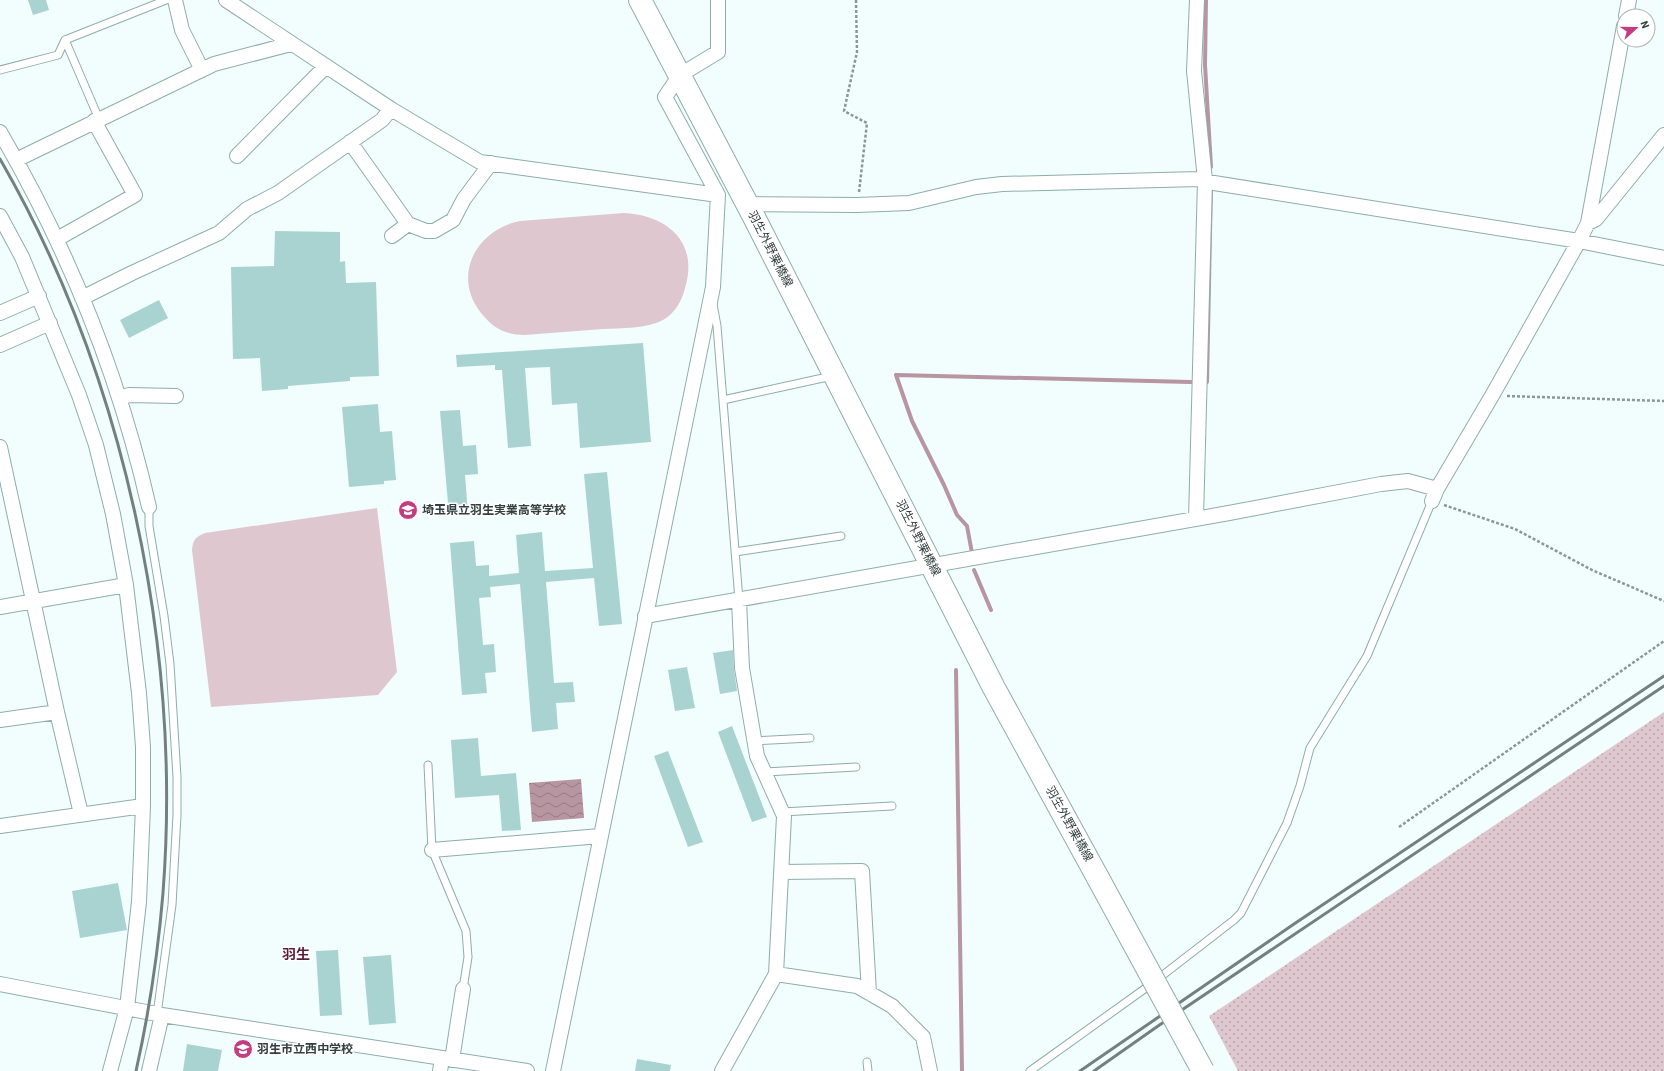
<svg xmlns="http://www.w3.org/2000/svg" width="1664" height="1071" viewBox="0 0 1664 1071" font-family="'Source Sans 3','Noto Sans JP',sans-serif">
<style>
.grass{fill:url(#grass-dots)}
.garden{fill:#dec7cf}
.water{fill:url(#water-waves)}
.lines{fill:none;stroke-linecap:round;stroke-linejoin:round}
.stream{stroke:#b795a1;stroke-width:4}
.building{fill:#a9d3d1}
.lane-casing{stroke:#8dadab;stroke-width:9}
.street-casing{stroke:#8dadab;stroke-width:16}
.primary-casing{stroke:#8dadab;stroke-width:24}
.path{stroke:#8a9796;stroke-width:2.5;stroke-dasharray:3 2;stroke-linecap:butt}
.lane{stroke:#fff;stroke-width:7}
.street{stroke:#fff;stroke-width:14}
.primary{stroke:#fff;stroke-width:22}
.rail{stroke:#73807f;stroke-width:3}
.primary-bridge-casing{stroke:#8dadab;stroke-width:24;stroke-linecap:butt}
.primary-bridge{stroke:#fff;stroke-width:22}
.labels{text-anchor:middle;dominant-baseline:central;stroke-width:3;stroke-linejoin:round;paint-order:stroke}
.street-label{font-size:12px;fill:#323f3e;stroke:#fff}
.poi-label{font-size:12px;font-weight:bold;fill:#323f3e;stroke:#fff;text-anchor:start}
.quarter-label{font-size:14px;font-weight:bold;fill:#5c1c3b;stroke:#fff}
</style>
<defs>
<pattern id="grass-dots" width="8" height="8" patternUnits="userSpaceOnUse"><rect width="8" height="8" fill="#dec7cf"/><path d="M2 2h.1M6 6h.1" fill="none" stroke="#b5a3a9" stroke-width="1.8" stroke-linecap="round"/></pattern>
<pattern id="water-waves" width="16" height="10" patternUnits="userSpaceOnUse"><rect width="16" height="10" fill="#b795a1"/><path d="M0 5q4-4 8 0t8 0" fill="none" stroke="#957b85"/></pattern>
</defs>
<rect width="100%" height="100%" fill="#f1fefd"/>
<path class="grass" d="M1664,712V1071H1238L1209,1016Z"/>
<path class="garden" d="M624,213C668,215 699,243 685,288C682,301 675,313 663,320C646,329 622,328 603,329C577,331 551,333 525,335C505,335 493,328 481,313C451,275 477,229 520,221Z
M377,508L397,672L378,695L211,707L192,550C193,540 195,537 205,533Z"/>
<path class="water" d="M581,779L584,818L532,822L529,783Z"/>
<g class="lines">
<path class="stream" d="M1206,0L1205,65L1211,167
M1205,382H1207L1211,184
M972,553L967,526L957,515L944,485L912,421L896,375L1191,382
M974,570L991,610
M956,670L962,1071"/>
</g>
<path class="building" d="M28,0H46L49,10L33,15Z
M275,231L340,232V262L345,261L346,283L376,282L379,376L350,377V381L288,386V389L262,391L260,358L233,359L231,267L274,266Z
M159,300L168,318L129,338L120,320Z
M643,343L651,442L580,448L577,403L552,405L550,367L525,368L531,446L508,448L502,370H495V365L457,367L456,355Z
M378,404L380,432L392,431L396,480L384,481V484L349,487L342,407Z
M460,410L463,446L476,445L478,474L465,475L468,514L449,515L440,411Z
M607,472L622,624L599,626L594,578L546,582L554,683L573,682L575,702L556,703L558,729L532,732L520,584L490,587L491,597L479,598L483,645L494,644L496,672L485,673L487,693L462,695L450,543L474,541L476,566L489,565V576L519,573L516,535L542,532L545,571L593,568L584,474Z
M733,650L734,669L737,691L720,694L713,653Z
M687,667L695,708L675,711L668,670Z
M732,726L767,817L752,822L718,732Z
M478,738L481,776L516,773L521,830L502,831L499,795L455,798L451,740Z
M668,751L703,842L688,847L654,756Z
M118,883L127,930L80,938L72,891Z
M338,950L342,1015L320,1016L316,951Z
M391,955L396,1023L369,1025L363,957Z
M187,1044L222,1050L218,1071H183Z
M637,1059L671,1065L670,1071H635Z"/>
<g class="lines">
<defs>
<path id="lane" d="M0,70L58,55L65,40
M99,119L65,40L166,0
M713,304L717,326L739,600
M723,400L832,376
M149,507V526L164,616L170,664L177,777V815L172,905L157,1014
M735,552L841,536
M755,741L810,738
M428,765L432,850L466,931L468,957L463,989
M765,772L856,767
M782,812L892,806
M867,1062L868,1071
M1030,1071L1150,985L1234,920L1241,913L1287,823L1300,786L1310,748L1367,656L1432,501"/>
<path id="street" d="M175,0L182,30L202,70
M226,0L391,109L480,162L718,195
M1626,16L1629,0
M0,132C68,249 119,375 149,507
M350,142L408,224L392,236
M237,156L326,66
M16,160L214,64L291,44
M747,204L857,205L909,203L976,187L1002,184L1199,179L1214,183L1579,241L1664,258
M0,216L22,257L79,395L96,445L113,514L126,585L139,693L143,747V806L139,902L127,1008L110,1071
M1588,223L1596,219L1664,135
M408,224L426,231H434L453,220L464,199L491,163
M57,239L135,195L94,121
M82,298L132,273L219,233L247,209L278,193L382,120L391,109
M0,313L39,296
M0,345L50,323
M120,398L129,395L176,396
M0,447L57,712L81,814
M1432,501L1437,489L1493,394L1579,241L1588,223L1624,26
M1196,519L1205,180L1194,71L1197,0
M0,607L126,585
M645,616L1229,513L1381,484L1408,481L1437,489
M0,720L57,712
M0,826L143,806
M432,850L600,836
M781,872L862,871L869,993
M776,974L857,986L892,1006L923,1037L930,1071
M0,984L162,1015L527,1071
M452,1060L463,989
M149,1071L162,1015
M440,1071L442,1059
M553,1071L713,287L718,195L665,97L680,75L718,52V0
M722,1071L776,974L784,816L757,756L742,668L739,600"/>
<path id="primary" d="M640,0L755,219L994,688L1098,878"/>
</defs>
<use href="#lane" class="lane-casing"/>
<use href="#street" class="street-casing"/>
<use href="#primary" class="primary-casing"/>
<path class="path" d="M856,0L857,52L844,111L867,123L859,192
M1507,396L1664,401
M1444,505L1515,529L1592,570L1664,601
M1399,827L1664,641"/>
<use href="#lane" class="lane"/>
<use href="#street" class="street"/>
<use href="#primary" class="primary"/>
<path class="rail" d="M0,159C124,374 182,646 163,893C158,953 149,1013 136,1071
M1080,1071L1294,924L1664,676
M1094,1071L1158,1026L1664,686"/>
<defs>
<path id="primary-bridge" d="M1098,878L1203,1071"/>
</defs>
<use href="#primary-bridge" class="primary-bridge-casing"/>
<use href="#primary-bridge" class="primary-bridge"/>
</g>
<defs>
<symbol id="school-disc" viewBox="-11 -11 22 22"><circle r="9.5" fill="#c33e80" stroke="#fff"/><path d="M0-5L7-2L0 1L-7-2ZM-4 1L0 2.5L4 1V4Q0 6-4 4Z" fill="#fff"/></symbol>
</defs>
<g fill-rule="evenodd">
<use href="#school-disc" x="397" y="499" width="22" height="22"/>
<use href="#school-disc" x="232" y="1038" width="22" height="22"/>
</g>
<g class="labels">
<g class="street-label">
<text transform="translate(770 249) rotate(63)">羽生外野栗橋線</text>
<text transform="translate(918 538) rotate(63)">羽生外野栗橋線</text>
<text transform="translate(1069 824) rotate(61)">羽生外野栗橋線</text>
</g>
<g class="poi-label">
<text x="422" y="510">埼玉県立羽生実業高等学校</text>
<text x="257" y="1049">羽生市立西中学校</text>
</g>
<g class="quarter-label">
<text x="296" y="955">羽生</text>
</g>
</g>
<g transform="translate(1636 28) rotate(69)"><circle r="19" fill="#ffffff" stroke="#adb2b2"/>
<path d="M0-3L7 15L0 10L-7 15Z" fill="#c33e80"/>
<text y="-6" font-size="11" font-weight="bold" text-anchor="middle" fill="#323f3e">N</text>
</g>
</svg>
